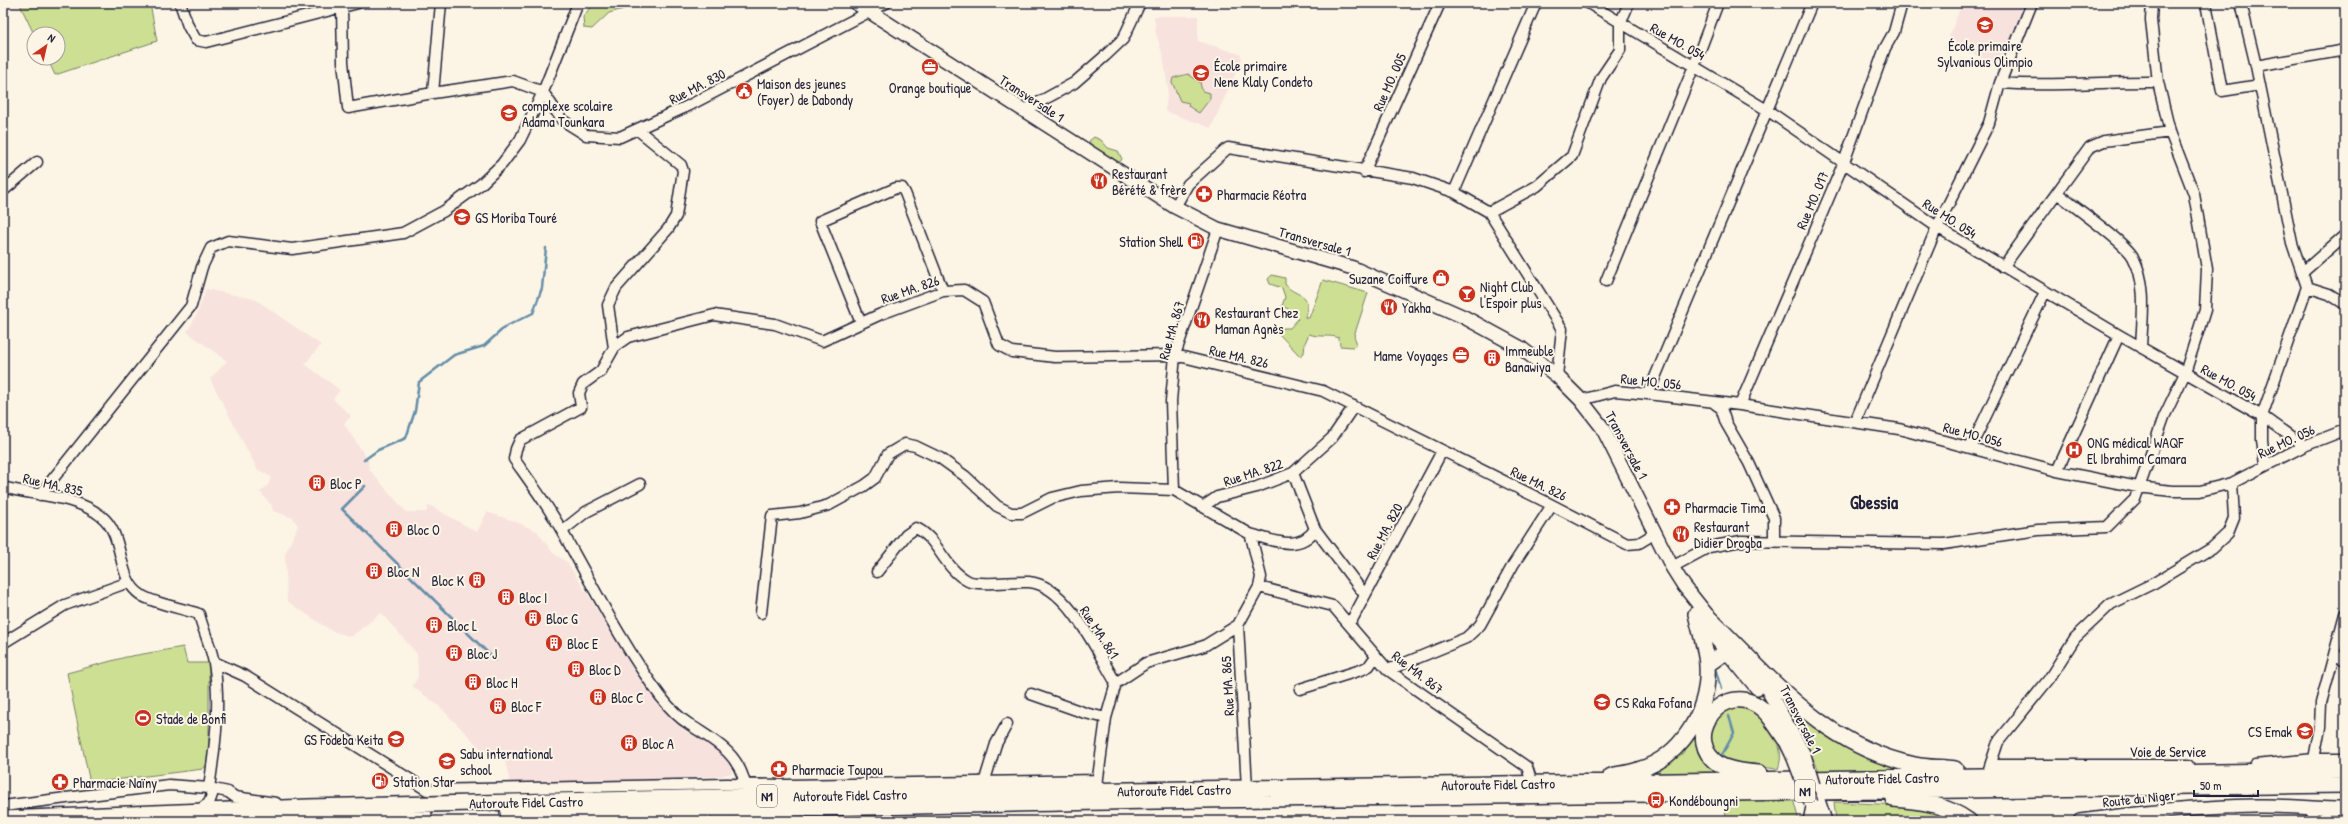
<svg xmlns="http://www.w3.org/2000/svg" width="2348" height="824" viewBox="0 0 2348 824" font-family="'Patrick Hand',sans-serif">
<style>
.built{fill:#f8e2de}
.green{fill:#cddf93;stroke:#788067}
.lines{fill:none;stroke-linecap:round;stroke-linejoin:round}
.stream{stroke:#648da8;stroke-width:2.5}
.minor-casing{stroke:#22223b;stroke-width:13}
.major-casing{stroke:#22223b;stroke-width:16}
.highway-casing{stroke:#22223b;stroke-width:18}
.minor{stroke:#fcf5e5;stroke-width:10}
.major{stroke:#fcf5e5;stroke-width:13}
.highway{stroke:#fcf5e5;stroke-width:15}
.major-bridge-casing{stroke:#22223b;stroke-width:16;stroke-linecap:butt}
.major-bridge{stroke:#fcf5e5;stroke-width:13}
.labels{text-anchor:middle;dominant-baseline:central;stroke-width:4;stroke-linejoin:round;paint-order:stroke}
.shield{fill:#fcf5e5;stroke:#63616e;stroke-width:1}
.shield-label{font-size:13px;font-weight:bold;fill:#22223b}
.street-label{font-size:14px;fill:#22223b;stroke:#fcf5e5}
.poi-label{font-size:14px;fill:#22223b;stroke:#fcf5e5;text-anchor:start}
.district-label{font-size:18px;font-weight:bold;fill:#22223b;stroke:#fcf5e5}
</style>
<rect width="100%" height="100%" fill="#fcf5e5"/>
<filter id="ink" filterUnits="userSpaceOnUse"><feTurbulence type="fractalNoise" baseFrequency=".025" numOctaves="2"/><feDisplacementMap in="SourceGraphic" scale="8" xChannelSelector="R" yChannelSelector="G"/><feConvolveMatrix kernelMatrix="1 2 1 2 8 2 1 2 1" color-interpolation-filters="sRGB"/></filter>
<g filter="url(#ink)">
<path class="built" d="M1962,3H2017L2025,5L2000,65L1946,44Z
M1154,16H1198V41L1240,54L1242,59L1211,128L1165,111L1168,88L1163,56L1156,34Z
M206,289L255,299L321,345L305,364L340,390L333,399L351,416L344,424L368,460L369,469L406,512H426L429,505L477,532L487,512L514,521L537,531L553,553L567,562L640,677L665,710L686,731L715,748L729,761L732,773L720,776L511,789L505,761L482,750L439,706L412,686L418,677L417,654L381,613L351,637L330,630L287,601L285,554L298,526L293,518L273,511L272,506L260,492L268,485L271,477L257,469L210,379L227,361L187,332L197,314Z"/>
<path class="green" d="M21,3H150L157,41L55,75L47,58H58V34H34L21,7Z
M610,3H645L609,13L592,29L584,28L583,17L590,8Z
M1188,74L1200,82L1202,91L1210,93V99L1199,113L1188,106L1189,103L1180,101L1172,82L1173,78Z
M1094,137L1101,140L1108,148L1118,151L1122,159L1119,163C1114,162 1095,149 1091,145L1089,141Z
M1272,275L1285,278V284C1296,299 1313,289 1305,318H1309L1323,280L1368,293L1354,336L1357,344L1353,347L1340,346L1339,338C1329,334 1319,338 1309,334L1305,343L1304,353L1300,356L1279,334L1282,328H1290L1298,319L1292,311L1282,306L1285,297L1282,288L1270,284L1268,279Z
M183,647L187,663H209V762L203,769L90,783L67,673L126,657Z
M1781,697C1822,736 1856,757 1911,772H1820Z
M1730,706L1755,710C1769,728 1787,744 1778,769L1732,764L1711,754L1708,725Z
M1699,726L1698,737L1739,776L1643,775Z
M1725,799H1793L1799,821H1726Z
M1834,802L1923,806L1960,821H1836Z"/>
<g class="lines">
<path class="stream" d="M364,460L378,450L406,438L415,411L419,382L454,355L484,346L505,327L533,313L542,288L546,248
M365,486L342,509L495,660
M1716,671L1721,689
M1722,755L1734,733L1729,716"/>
<defs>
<path id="minor" d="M180,3L188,26L196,40L206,42L358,3
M441,3L433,93L513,81L543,92L562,120L586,135L620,137L690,105L886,3
M1588,3L1767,110L1937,227L2119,335L2262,416L2304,446
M2206,3L2222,91L2260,85
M2241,3L2256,66L2292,243L2307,287L2262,416V440L2265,465
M342,8L343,62L348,108L433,93
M2256,66L2345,50
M2000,83C2053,87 2106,81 2158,82
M1023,111L1074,83L1105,56L1123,39L1140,3
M638,130L681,165L683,171L676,216L668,229L616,288L608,305L614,348L601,371L583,384L579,393L581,407L520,440L516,449L514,459C531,483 549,507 563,533C594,588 623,646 661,697C668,706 679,718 689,724C714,741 738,752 745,784
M1364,172L1440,3
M3,191L37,162
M1454,192L1536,3
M2057,193C2072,205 2126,243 2133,257C2148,285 2142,318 2141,348
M1175,207L1188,184L1228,148L1413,178L1454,192L1489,212L1562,329L1557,376
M1489,212L1537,186L1572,156L1601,78L1620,50V24L1629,3
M2003,267L2090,147L2104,141L2170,132
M2303,272L2345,235
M1606,281L1694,66L1718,3
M2307,287L2329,294L2345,304
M861,323L820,221L896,188H902L905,193L943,291
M615,346L628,337L714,315L775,324L822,341L881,314L943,291L964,290L983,302L999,345L1012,352L1055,357L1175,355L1323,391L1552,505L1627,544L1639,543L1654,534
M1648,394L1812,3
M1581,400L1615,391L1648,394L1740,405L1899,429L2057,471L2138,487L2172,491H2200L2232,483L2304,446L2345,430
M1714,403L1721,408L1726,423L1749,463L1774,518V541
M1740,405L1844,162L1885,48L1894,32L1902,3
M1855,422L1937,227L1989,123L2000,83L2032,3
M1971,447L2045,292
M2057,471L2119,335
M1293,473L1315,529L1365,595
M3,487C34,496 75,495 101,516C126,535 115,578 141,595C152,603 185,609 199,614C203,630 211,646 214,663C221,704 215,747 209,788
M1174,490L1171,401L1175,355L1218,229
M40,495L191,306L202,267L211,248L228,241L292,249L403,233L444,211L481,184L502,164L520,140L543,92L578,3
M1204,506L1217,497L1257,487L1293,473L1332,438L1354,406
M562,531L586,512L640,484
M1250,534C1272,540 1300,553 1315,529
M1672,567L1709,547L1741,541L1944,544L2038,530L2107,527L2135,499L2164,417L2185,373L2205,310L2207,269L2194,194L2170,132L2158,82L2151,20L2152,3
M877,572L906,535L916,528C938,538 943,568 968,581C978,586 1016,581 1029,582C1068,585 1098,654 1116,683L1106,718L1097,785
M1259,587L1333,606L1388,670L1527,767L1532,783
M761,613L772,516L800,513L829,505L864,486L875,478L888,454L905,444L915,446L940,458L965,476L997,506L1011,513H1022L1052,498L1081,491L1119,488L1174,490L1250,534L1252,540L1261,577L1259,587L1238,625L1247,788
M1348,622L1353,618L1442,451
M3,643L65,605L129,582
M2335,655L2345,660
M214,662L245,676L427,790L727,784L787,785L1098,780
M1388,670L1466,638L1480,625L1513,565L1552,505
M1116,683L1146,663L1204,646L1238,625
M1300,689L1361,670L1369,666L1376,656
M1031,694L1085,713L1106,718
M2314,759L2320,727L2321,703L2345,614
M1991,765H2189
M2255,765L2314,759H2345
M1988,772L1998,742L2049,679L2075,638L2111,604L2154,583L2212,548L2228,533L2234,518L2232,483
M984,783L996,744L1007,724
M3,806L169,785L209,788L228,792L235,797L276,803
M199,810L209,803L212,795L209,788
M2311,821L2313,809"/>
<path id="major" d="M856,3L1175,207L1218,229L1353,268L1464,317L1521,348L1557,376L1581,400L1602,427L1672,567L1684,586L1715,625
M1698,617L1757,688
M1754,670L1764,683L1804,755
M1780,729L1793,756
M1818,800L1825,821
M1810,821L1813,807
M2080,821C2138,813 2197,807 2256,806C2286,805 2315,809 2345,809"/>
<path id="highway" d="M1708,617C1771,678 1825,747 1915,765C1928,768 1942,767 1955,769
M1707,665L1721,655L1738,650
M1759,773C1746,772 1731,771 1720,765C1682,742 1716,684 1755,704C1768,711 1776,726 1785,739
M1611,776C1620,774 1629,773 1638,770C1682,757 1710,710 1707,665C1706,648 1700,631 1696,614
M1893,799C1921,801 1945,804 1969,821
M508,813C761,811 1013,803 1265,799C1625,793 1985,789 2345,785
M3,819L308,807L766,796L2345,770
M250,821L424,815"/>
</defs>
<use href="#minor" class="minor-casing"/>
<use href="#major" class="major-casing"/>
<use href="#highway" class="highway-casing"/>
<use href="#minor" class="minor"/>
<use href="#major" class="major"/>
<use href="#highway" class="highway"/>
<defs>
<path id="major-bridge" d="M1804,755L1813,785
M1793,756L1811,803"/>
</defs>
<use href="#major-bridge" class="major-bridge-casing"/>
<use href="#major-bridge" class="major-bridge"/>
</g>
</g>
<defs>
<symbol id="school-disc" viewBox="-11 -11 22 22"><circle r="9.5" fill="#c8321e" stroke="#fcf5e5"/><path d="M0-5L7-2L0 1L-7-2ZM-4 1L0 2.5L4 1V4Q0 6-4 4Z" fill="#fff"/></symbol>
<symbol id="office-disc" viewBox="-11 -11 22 22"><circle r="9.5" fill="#c8321e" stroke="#fcf5e5"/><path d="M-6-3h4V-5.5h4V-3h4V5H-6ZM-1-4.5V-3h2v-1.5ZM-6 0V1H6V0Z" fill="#fff"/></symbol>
<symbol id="civic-disc" viewBox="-11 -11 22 22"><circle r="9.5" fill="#c8321e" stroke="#fcf5e5"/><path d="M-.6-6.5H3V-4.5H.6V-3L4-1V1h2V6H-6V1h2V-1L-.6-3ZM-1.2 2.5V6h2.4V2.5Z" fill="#fff"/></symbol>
<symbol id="restaurant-disc" viewBox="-11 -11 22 22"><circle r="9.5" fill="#c8321e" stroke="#fcf5e5"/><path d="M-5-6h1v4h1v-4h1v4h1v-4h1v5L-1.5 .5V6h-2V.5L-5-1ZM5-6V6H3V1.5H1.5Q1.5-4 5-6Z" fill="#fff"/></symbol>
<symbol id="pharmacy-disc" viewBox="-11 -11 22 22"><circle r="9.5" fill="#c8321e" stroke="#fcf5e5"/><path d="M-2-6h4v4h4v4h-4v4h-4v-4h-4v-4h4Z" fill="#fff"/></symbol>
<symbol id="fuel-disc" viewBox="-11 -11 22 22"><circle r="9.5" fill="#c8321e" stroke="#fcf5e5"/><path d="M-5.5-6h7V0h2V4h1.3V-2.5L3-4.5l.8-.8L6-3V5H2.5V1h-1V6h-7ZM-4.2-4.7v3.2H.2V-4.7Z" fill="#fff"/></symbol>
<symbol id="shop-disc" viewBox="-11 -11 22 22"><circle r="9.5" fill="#c8321e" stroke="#fcf5e5"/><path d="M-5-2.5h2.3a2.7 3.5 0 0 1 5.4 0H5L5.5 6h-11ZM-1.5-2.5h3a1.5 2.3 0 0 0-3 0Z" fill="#fff"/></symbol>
<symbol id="bar-disc" viewBox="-11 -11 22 22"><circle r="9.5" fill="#c8321e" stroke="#fcf5e5"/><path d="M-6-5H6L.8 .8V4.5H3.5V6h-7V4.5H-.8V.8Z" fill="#fff"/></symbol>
<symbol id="building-disc" viewBox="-11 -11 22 22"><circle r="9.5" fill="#c8321e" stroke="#fcf5e5"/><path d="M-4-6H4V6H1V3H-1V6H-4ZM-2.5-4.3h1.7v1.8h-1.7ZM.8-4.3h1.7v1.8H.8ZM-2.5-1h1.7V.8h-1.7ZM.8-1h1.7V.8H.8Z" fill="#fff"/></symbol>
<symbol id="hospital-disc" viewBox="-11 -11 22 22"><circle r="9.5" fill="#c8321e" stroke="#fcf5e5"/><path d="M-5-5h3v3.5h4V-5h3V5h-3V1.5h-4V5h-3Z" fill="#fff"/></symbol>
<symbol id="stadium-disc" viewBox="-11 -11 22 22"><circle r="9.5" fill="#c8321e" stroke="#fcf5e5"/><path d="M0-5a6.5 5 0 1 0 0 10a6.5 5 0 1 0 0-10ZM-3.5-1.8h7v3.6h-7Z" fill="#fff"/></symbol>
<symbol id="bus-disc" viewBox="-11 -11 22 22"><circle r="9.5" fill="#c8321e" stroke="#fcf5e5"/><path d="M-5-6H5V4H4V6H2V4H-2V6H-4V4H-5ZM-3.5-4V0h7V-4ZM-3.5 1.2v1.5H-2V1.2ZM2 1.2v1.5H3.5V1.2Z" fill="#fff"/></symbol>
</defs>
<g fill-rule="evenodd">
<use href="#school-disc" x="1975" y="15" width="20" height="20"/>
<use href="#office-disc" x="920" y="57" width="20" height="20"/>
<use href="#school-disc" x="1191" y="63" width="20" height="20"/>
<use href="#civic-disc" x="734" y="81" width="20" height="20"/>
<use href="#school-disc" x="499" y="103" width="20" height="20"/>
<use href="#restaurant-disc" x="1089" y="171" width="20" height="20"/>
<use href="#pharmacy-disc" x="1194" y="184" width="20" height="20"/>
<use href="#school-disc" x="452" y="207" width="20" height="20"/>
<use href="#fuel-disc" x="1186" y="231" width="20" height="20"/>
<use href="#shop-disc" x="1431" y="268" width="20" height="20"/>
<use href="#bar-disc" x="1457" y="284" width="20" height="20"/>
<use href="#restaurant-disc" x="1379" y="297" width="20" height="20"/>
<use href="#restaurant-disc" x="1192" y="310" width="20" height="20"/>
<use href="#office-disc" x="1451" y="345" width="20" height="20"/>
<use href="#building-disc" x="1482" y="348" width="20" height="20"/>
<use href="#hospital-disc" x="2064" y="440" width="20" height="20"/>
<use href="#building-disc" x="307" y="473" width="20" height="20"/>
<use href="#pharmacy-disc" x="1662" y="497" width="20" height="20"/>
<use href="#building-disc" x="384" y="519" width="20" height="20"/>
<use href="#restaurant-disc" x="1671" y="524" width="20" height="20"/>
<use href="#building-disc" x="364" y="561" width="20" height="20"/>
<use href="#building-disc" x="467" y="570" width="20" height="20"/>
<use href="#building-disc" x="496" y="587" width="20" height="20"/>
<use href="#building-disc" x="523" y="608" width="20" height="20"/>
<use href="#building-disc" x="424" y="615" width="20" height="20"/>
<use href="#building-disc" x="544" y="633" width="20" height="20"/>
<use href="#building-disc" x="444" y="643" width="20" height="20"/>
<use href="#building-disc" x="566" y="659" width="20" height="20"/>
<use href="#building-disc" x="463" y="672" width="20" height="20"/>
<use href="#building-disc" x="588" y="687" width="20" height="20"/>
<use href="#school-disc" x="1592" y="692" width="20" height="20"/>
<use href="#building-disc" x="488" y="696" width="20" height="20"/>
<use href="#stadium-disc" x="133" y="708" width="20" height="20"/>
<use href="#school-disc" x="2295" y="721" width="20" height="20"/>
<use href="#school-disc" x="386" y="729" width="20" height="20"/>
<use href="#building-disc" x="619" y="733" width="20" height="20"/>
<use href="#school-disc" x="437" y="751" width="20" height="20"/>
<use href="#pharmacy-disc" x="769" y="759" width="20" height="20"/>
<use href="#fuel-disc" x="370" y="771" width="20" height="20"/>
<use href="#pharmacy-disc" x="50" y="772" width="20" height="20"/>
<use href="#bus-disc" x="1646" y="790" width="20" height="20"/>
</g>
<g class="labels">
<g class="shield">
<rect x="1795" y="780" width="20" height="22" rx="3"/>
<rect x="757" y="785" width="20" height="22" rx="3"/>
</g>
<g class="shield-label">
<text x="1805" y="791">N1</text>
<text x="767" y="796">N1</text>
</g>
<g class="street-label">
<text transform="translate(1678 41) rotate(30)">Rue MO. 054</text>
<text transform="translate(1389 82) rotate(-66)">Rue MO. 005</text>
<text transform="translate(697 86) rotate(-27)">Rue MA. 830</text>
<text transform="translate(1032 98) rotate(33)">Transversale 1</text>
<text transform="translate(1812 200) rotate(-67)">Rue MO. 017</text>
<text transform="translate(1950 218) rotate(33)">Rue MO. 054</text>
<text transform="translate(1315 241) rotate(16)">Transversale 1</text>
<text transform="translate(910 289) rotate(-19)">Rue MA. 826</text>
<text transform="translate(1171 330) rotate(-74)">Rue MA. 867</text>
<text transform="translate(1239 356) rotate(13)">Rue MA. 826</text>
<text transform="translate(1651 381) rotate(6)">Rue MO. 056</text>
<text transform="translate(2229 382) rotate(29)">Rue MO. 054</text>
<text transform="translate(1973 434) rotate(15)">Rue MO. 056</text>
<text transform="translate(2286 441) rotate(-25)">Rue MO. 056</text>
<text transform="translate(1627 445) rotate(62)">Transversale 1</text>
<text transform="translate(1253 472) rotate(-18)">Rue MA. 822</text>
<text transform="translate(1539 483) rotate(26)">Rue MA. 826</text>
<text transform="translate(53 484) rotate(13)">Rue MA. 835</text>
<text transform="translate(1384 531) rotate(-62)">Rue MA. 820</text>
<text transform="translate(1100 632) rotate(57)">Rue MA. 861</text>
<text transform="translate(1418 672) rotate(38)">Rue MA. 867</text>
<text transform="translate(1227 686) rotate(-93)">Rue MA. 865</text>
<text transform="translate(1801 719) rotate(63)">Transversale 1</text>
<text x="2168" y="751">Voie de Service</text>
<text transform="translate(1882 778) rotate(-1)">Autoroute Fidel Castro</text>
<text transform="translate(1498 784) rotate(-1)">Autoroute Fidel Castro</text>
<text transform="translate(1174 790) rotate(-1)">Autoroute Fidel Castro</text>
<text transform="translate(850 795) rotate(-1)">Autoroute Fidel Castro</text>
<text transform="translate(2139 798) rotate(-6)">Route du Niger</text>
<text transform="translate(526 802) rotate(-1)">Autoroute Fidel Castro</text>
</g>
<g class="poi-label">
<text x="1985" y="45" text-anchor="middle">École primaire<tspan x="1985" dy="16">Sylvanious Olimpio</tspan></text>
<text x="1214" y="65">École primaire<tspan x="1214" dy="16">Nene Klaly Condeto</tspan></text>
<text x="757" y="83">Maison des jeunes<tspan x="757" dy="16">(Foyer) de Dabondy</tspan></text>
<text x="930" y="87" text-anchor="middle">Orange boutique</text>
<text x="522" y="105">complexe scolaire<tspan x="522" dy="16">Adama Tounkara</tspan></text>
<text x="1112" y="173">Restaurant<tspan x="1112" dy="16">Bérété &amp; frère</tspan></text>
<text x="1217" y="194">Pharmacie Réotra</text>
<text x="475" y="217">GS Moriba Touré</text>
<text x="1183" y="241" text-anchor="end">Station Shell</text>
<text x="1428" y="278" text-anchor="end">Suzane Coiffure</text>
<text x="1480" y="286">Night Club<tspan x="1480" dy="16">l'Espoir plus</tspan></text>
<text x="1402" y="307">Yakha</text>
<text x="1215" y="312">Restaurant Chez<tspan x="1215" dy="16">Maman Agnès</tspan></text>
<text x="1505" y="350">Immeuble<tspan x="1505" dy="16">Banawiya</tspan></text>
<text x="1448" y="355" text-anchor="end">Mame Voyages</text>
<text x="2087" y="442">ONG médical WAQF<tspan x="2087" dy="16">El Ibrahima Camara</tspan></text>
<text x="330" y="483">Bloc P</text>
<text x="1685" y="507">Pharmacie Tima</text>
<text x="1694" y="526">Restaurant<tspan x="1694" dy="16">Didier Drogba</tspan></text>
<text x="407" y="529">Bloc O</text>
<text x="387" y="571">Bloc N</text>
<text x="464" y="580" text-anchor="end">Bloc K</text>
<text x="519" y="597">Bloc I</text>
<text x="546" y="618">Bloc G</text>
<text x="447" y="625">Bloc L</text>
<text x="567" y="643">Bloc E</text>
<text x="467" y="653">Bloc J</text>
<text x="589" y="669">Bloc D</text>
<text x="486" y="682">Bloc H</text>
<text x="611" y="697">Bloc C</text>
<text x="1615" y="702">CS Raka Fofana</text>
<text x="511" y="706">Bloc F</text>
<text x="156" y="718">Stade de Bonfi</text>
<text x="2292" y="731" text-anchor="end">CS Emak</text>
<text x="383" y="739" text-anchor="end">GS Fodeba Keita</text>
<text x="642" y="743">Bloc A</text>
<text x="460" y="753">Sabu international<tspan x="460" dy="16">school</tspan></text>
<text x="792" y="769">Pharmacie Toupou</text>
<text x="393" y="781">Station Star</text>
<text x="73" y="782">Pharmacie Naïny</text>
<text x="1669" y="800">Kondéboungni</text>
</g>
<g class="district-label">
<text x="1874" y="502">Gbessia</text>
</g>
</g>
<rect width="2348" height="824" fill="none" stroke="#fcf5e5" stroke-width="16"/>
<rect x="8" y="8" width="2332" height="808" fill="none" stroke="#22223b" stroke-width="1.5" filter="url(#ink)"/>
<g transform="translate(46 46) rotate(34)"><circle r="19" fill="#fcf5e5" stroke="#a5a1a1"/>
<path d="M0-3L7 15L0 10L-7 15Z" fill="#c8321e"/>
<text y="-6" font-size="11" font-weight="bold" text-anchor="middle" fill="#22223b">N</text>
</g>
<path d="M2194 790v6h64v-6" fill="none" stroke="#22223b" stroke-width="2"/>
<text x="2200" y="790" font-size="12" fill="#22223b" stroke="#fcf5e5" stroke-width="3" paint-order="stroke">50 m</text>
</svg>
